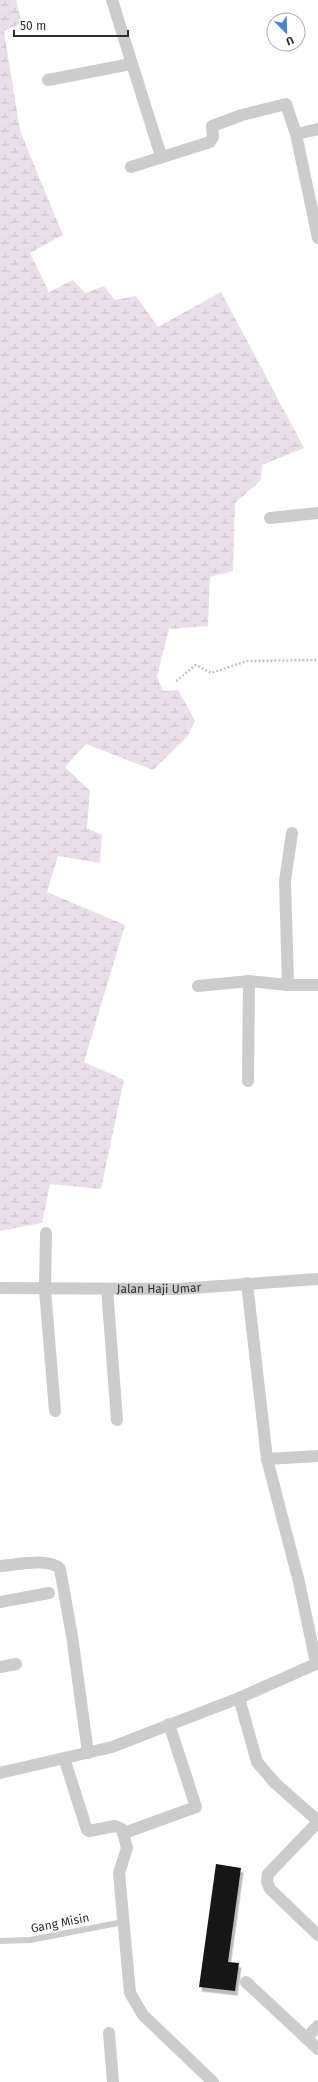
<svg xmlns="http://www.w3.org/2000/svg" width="318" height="2082" viewBox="0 0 318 2082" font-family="'Fira Sans',sans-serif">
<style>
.wetland{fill:url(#wetland-marsh)}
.building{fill:#161616;filter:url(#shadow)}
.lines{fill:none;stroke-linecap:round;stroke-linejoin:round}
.path{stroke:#c6c6c6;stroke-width:2.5;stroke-dasharray:2 2;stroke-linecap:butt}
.lane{stroke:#ccc;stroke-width:6}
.street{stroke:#ccc;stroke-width:12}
.labels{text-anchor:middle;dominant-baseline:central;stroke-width:4;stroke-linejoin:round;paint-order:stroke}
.street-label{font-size:12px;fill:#2f2f2f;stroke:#fff}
</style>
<defs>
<pattern id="wetland-marsh" width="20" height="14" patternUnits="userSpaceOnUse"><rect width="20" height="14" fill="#ebdeea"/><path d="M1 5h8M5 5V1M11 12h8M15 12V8" fill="none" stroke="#cabfc9"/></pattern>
<filter id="shadow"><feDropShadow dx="2.5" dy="4.5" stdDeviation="0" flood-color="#0004"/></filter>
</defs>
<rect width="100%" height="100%" fill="#fff"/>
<path class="wetland" d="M0,0H16L22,23L4,31L20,131L63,235L30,253L49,292L73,280L85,293L104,286L115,300L136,296L158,327L221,292L304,448L262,465L261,480L235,503L233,571L210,577L208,626L169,629L157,676L163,691L178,690L195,721L187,737L153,770L86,744L65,767L90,791L87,828L102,835L100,863L58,856L47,892L125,925L84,1062L124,1080L101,1189L50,1184L42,1223L0,1231Z"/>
<path class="building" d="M216,1864L241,1868L228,1962L239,1963L235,1991L199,1987Z"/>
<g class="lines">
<path class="path" d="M176,681L196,665L211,673L247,661L318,660"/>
<path class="lane" d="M0,1941L30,1940L123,1922"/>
<g class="street">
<path d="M112,0L161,156"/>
<path d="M48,80L131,64"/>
<path d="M296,134L318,129"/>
<path d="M131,167L210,142L213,137L212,126L242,115L286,104L296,134L318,238"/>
<path d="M270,518L318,513"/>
<path d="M292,833L285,881L288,985H318"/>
<path d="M198,986L249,981L288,985"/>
<path d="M248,1081L249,981"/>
<path d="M46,1233L45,1290L55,1411"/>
<path d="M247,1283L267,1459L299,1582L316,1663"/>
<path id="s1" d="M0,1288L177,1289L318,1279"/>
<path d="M107,1289L117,1420"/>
<path d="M267,1459L318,1456"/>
<path d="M0,1566C15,1565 50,1557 60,1569L72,1636L88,1753"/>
<path d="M0,1602L49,1593"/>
<path d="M0,1667L16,1664"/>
<path d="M239,1698L257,1762L275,1783L318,1821"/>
<path d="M64,1758L87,1830L89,1831L115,1826L122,1829L127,1848L119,1873L130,1993L143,2015L213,2082"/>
<path d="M0,1773L112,1747L239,1698L318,1663"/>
<path d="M318,1822L268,1874L267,1882L270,1889L318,1935"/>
<path d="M124,1833L196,1807L169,1724"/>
<path d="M246,1982L318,2049"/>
<path d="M109,2033L113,2082"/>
<path d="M306,2038L318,2026"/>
</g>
</g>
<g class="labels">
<g class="street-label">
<text stroke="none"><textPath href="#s1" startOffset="159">Jalan Haji Umar</textPath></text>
<text transform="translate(60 1923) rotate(-11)">Gang Misin</text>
</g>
</g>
<g transform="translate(286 32) rotate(157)"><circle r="19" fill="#ffffff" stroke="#acacac"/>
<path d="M0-3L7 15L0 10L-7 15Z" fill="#4184d6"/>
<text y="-6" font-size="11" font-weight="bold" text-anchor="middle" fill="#2f2f2f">U</text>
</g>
<path d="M14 30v6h114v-6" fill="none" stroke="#2f2f2f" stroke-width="2"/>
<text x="20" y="30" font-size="12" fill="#2f2f2f" stroke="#ffffff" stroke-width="3" paint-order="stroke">50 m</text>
</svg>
